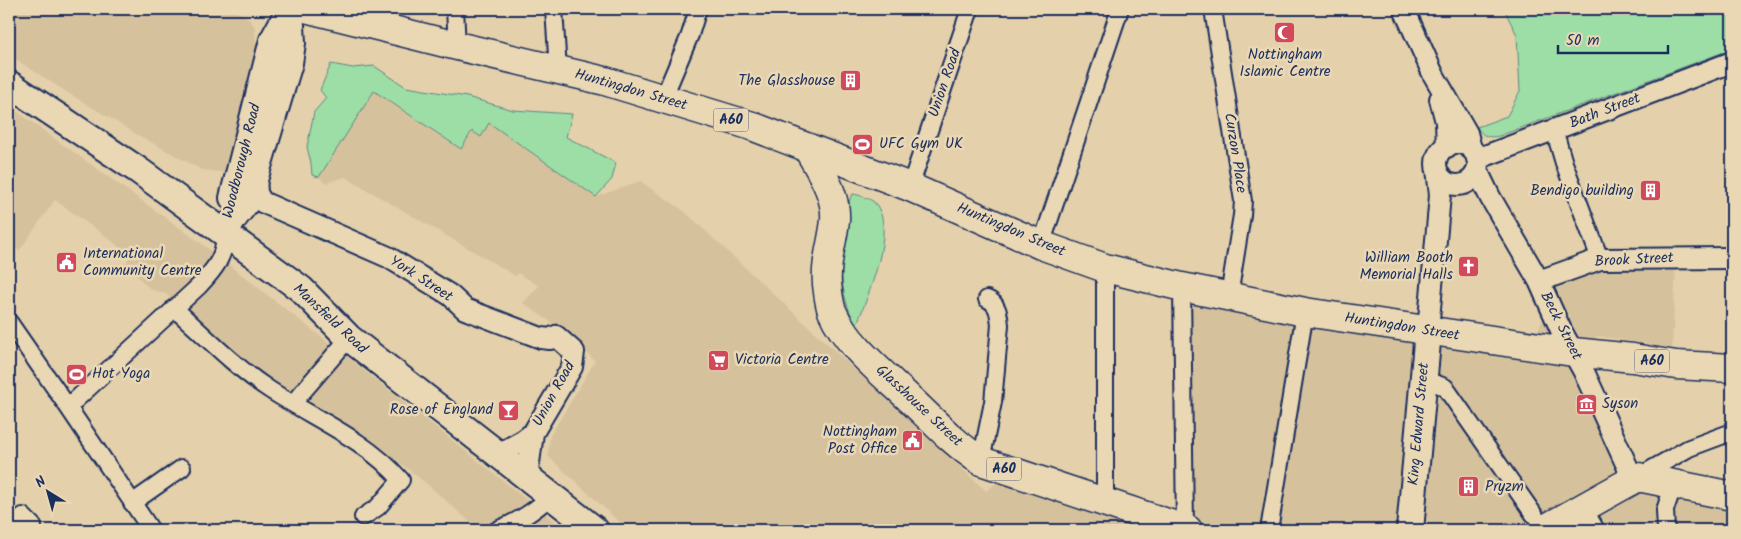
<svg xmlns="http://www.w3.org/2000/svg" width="1741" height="539" viewBox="0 0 1741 539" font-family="Kalam,sans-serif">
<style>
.built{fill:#d6c19d}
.green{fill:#9ddda6;stroke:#5c8682}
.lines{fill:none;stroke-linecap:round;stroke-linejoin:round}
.minor-casing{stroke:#1b2f5e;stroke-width:20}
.tertiary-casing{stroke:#1b2f5e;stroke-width:24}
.secondary-casing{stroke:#1b2f5e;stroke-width:28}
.primary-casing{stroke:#1b2f5e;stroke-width:30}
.trunk-casing{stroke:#1b2f5e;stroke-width:31}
.minor{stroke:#ead8b5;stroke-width:16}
.tertiary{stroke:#ead8b5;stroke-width:20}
.secondary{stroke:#ead8b5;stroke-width:24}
.primary{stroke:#ead8b5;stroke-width:26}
.trunk{stroke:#ead8b5;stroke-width:28}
.labels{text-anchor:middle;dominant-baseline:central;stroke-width:5;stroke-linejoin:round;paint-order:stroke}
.shield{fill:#ead8b5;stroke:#596278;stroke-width:1}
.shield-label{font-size:14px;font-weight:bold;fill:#1b2f5e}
.poi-label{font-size:15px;fill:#1b2f5e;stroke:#ead8b5;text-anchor:start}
.street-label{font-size:15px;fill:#1b2f5e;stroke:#ead8b5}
</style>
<rect width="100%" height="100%" fill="#e4d0ab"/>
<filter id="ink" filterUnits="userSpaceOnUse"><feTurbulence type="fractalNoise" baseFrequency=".02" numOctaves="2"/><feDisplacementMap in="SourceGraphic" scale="10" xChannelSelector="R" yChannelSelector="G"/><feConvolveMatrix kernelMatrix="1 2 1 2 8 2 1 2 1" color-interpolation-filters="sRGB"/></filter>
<g filter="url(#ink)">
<path class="built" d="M9,9H229L245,15L255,27L257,63L227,173L202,170L138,135L65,91L9,55Z
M374,91L461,149L473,131L489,123L596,197L640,181L684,211L986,491L1001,479L1156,530H628L548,456L550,436L595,361L568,334L523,303L539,286L518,273L516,276L345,177L325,183L319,177Z
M9,106L201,243L351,360L565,530H474L470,522L427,484L385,451L326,411L281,389L265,379L166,294L150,289L125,264L130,256L107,237L55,200L19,251L12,246L9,250Z
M1604,263L1676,264L1672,348L1597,336L1573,365L1623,474L1521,530H1213L1193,522L1190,307L1195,302L1505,349L1538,330L1553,296L1552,283Z
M1643,486L1732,508V530H1574Z"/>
<path class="green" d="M1504,9H1732V49L1499,136C1488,138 1483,137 1477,127L1507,116L1520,91L1517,35Z
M331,64L353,68L374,66L406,87L467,97L513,110L572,114L566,137L616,163L612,179L596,197L489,123L481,137L472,131L461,149L374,91L319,177L312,175L311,163L307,147L314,112L326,98L320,90Z
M853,194C859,195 869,198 874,202C899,227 866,299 856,327C844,300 839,281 843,251C844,243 847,236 848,228C850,218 846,201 853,194Z"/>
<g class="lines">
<defs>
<path id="minor" d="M455,9L457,46
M554,9L558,70
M1213,9L1243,201L1242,215L1229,296
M663,99L690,35L698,9
M1554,129L1564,163L1600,259
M910,187L970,9
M1041,245L1120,9
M1105,268V502
M1182,287L1185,529
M174,308C205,336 235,367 270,390C315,419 365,439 401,480L378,507L363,517
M9,322L68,407L151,530
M1423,382L1437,384L1445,387L1535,516
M293,403L349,338
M68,407L199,286C214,270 227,255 224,232
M981,461L993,402L1000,325C999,315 998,303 987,299
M1638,477L1689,448L1732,432
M132,503L182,468
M1583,507L1596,530
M9,530L23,516L33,526
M497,530C519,521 533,512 551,496
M1269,530L1305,312
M1666,530L1665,510L1674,484"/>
<path id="tertiary" d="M1404,9L1433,74L1467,133L1471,149
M1440,99L1446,122L1447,147
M1436 164a21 21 0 1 1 42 0a21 21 0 1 1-42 0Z
M1477,159L1732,62
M1477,170L1490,197L1539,281L1561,330L1584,372L1628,468C1629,476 1627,481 1622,486
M256,176L257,193L262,202L388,257L450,295L465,309L541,338L550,339L556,336L574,352L572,367L533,433L524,440L499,454
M1539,281L1600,259L1732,258
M1428,331L1440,195L1437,169
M527,478L533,433"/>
<path id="secondary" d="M232,198L272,40L289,9
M224,232L249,200L263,153L290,63L293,43L291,9"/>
<path id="primary" d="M9,84L138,170L301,289L349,338L595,530
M1410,530L1428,331"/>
<path id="trunk" d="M309,9L457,46L605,81L749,125L910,187L1041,245L1105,268L1182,287L1305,312L1573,352L1633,358L1676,365L1732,368
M807,147C819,169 837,194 835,220C833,242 825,262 827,284C828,292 829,303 832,311C847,346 885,375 912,401C934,422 956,445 981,461L1188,530
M1543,530L1638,477L1732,496"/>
</defs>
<use href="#minor" class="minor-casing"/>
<use href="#tertiary" class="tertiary-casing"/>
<use href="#secondary" class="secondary-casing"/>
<use href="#primary" class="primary-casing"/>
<use href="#trunk" class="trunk-casing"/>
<use href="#minor" class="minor"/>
<use href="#tertiary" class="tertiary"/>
<use href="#secondary" class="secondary"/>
<use href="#primary" class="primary"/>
<use href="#trunk" class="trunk"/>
</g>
</g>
<defs>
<symbol id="mosque-square" viewBox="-11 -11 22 22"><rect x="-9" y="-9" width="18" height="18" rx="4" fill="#d1495b" stroke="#ead8b5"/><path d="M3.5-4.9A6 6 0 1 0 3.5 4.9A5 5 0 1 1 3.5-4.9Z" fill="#fff"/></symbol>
<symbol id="building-square" viewBox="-11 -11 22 22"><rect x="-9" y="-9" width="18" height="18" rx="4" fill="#d1495b" stroke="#ead8b5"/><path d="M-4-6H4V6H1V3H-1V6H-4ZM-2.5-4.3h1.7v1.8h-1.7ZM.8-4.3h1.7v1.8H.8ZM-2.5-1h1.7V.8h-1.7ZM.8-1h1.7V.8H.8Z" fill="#fff"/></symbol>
<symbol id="stadium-square" viewBox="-11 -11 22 22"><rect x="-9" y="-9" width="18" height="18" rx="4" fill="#d1495b" stroke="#ead8b5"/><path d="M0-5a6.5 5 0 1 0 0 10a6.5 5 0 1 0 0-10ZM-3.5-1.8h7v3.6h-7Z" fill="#fff"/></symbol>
<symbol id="civic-square" viewBox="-11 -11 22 22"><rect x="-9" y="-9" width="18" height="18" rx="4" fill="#d1495b" stroke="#ead8b5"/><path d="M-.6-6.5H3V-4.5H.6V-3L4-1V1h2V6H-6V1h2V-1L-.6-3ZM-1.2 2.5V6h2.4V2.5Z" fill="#fff"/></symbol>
<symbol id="church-square" viewBox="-11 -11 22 22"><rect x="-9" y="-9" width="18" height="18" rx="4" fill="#d1495b" stroke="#ead8b5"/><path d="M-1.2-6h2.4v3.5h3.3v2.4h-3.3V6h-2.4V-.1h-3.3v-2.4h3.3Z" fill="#fff"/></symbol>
<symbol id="supermarket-square" viewBox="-11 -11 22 22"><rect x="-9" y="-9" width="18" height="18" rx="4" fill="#d1495b" stroke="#ead8b5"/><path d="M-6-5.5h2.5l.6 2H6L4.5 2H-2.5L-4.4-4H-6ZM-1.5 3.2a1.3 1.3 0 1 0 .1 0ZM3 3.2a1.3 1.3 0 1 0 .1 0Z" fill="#fff"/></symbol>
<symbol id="museum-square" viewBox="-11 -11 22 22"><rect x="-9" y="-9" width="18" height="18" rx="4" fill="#d1495b" stroke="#ead8b5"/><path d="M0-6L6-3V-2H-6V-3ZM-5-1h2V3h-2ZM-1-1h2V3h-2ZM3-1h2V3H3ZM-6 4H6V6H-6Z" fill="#fff"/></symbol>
<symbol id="bar-square" viewBox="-11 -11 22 22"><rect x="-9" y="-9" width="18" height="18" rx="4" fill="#d1495b" stroke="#ead8b5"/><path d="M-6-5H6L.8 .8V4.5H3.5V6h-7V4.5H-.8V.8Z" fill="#fff"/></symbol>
</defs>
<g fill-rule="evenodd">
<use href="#mosque-square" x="1272" y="20" width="25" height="25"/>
<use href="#building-square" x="838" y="68" width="25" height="25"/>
<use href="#stadium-square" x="850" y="132" width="25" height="25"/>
<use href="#building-square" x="1638" y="178" width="25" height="25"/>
<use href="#civic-square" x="54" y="250" width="25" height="25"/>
<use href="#church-square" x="1456" y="254" width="25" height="25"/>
<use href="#supermarket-square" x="706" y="348" width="25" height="25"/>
<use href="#stadium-square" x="64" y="362" width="25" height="25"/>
<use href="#museum-square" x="1574" y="392" width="25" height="25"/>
<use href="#bar-square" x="496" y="398" width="25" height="25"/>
<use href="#civic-square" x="900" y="428" width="25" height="25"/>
<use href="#building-square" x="1456" y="474" width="25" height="25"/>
</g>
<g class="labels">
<g class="shield">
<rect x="713.5" y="108.5" width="35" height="23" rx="4"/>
<rect x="1634.5" y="349.5" width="35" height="23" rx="4"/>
<rect x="986.5" y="457.5" width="35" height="23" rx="4"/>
</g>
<g class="shield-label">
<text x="731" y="120">A60</text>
<text x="1652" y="361">A60</text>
<text x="1004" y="469">A60</text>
</g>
<g class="poi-label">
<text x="1285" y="55" text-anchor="middle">Nottingham<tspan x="1285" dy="17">Islamic Centre</tspan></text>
<text x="835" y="81" text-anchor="end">The Glasshouse</text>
<text x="879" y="144">UFC Gym UK</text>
<text x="1634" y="191" text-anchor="end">Bendigo building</text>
<text x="83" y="254">International<tspan x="83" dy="17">Community Centre</tspan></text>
<text x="1453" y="258" text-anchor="end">William Booth<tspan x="1453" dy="17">Memorial Halls</tspan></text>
<text x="735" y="360">Victoria Centre</text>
<text x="92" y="374">Hot Yoga</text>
<text x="1602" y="404">Syson</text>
<text x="493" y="410" text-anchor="end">Rose of England</text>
<text x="897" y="432" text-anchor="end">Nottingham<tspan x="897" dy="17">Post Office</tspan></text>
<text x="1485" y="487">Pryzm</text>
</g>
<g class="street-label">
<text transform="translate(945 83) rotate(-71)">Union Road</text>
<text transform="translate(631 90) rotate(16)">Huntingdon Street</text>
<text transform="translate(1605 111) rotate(-21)">Bath Street</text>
<text transform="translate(1235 153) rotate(81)">Curzon Place</text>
<text transform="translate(242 161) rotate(-76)">Woodborough Road</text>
<text transform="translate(1011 230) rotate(23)">Huntingdon Street</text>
<text transform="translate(1634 260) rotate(-3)">Brook Street</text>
<text transform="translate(421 279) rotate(33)">York Street</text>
<text transform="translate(330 319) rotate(43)">Mansfield Road</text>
<text transform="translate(1561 326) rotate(63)">Beck Street</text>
<text transform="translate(1402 327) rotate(9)">Huntingdon Street</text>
<text transform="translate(554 394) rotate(-61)">Union Road</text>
<text transform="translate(919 406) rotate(43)">Glasshouse Street</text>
<text transform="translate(1419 424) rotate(-85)">King Edward Street</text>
</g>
</g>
<rect width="1741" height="539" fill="none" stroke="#ead8b5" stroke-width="30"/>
<rect x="15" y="15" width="1711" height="509" fill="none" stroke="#1b2f5e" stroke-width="2" filter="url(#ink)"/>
<g transform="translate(48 492) rotate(323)" stroke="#ead8b5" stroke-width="4" paint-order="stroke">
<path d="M0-4L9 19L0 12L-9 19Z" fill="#1b2f5e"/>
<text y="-8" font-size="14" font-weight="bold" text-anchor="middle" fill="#1b2f5e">N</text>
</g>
<path d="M1558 45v8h110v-8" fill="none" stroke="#1b2f5e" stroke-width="2.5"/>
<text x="1566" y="45" font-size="15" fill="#1b2f5e" stroke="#ead8b5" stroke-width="4" paint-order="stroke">50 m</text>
</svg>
